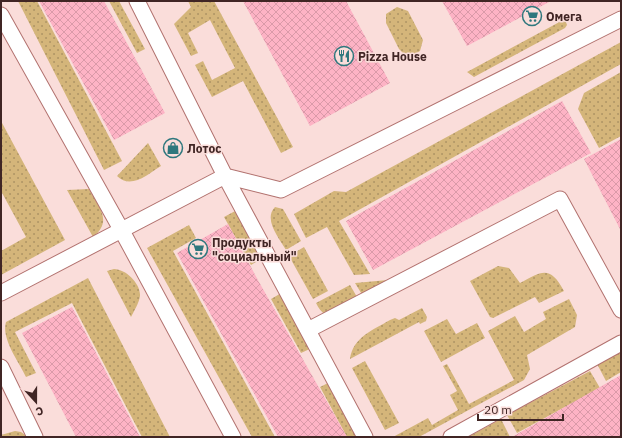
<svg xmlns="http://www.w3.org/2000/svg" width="622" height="438" viewBox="0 0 622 438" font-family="'IBM Plex Sans',sans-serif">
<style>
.grass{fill:url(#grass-dots)}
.building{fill:url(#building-cross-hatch)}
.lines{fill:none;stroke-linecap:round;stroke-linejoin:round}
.lane-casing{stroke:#b2726f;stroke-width:17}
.lane{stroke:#fff;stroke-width:15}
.labels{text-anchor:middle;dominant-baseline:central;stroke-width:3;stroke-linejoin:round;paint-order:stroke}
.poi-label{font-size:12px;font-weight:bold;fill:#402524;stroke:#faddda;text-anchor:start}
</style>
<defs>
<pattern id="grass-dots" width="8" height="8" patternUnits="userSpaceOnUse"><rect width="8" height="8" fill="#d4b57a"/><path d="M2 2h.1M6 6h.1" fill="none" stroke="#ad9364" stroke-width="1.8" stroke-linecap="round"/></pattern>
<pattern id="building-cross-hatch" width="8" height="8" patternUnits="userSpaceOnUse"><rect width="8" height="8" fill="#fdb3c5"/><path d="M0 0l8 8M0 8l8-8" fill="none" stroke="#da9aa9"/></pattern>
</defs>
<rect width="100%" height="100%" fill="#faddda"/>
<path class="grass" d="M18,1H37L122,161L104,170Z
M109,1H119L145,49L137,53Z
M188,1H214L293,147L281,153L243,81L212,97L195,65L203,61L212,80L235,68L210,20L188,33L198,53L191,56L174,24L191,7Z
M397,7L408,11L423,40L420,51L413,55L403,53L399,49L386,23V14Z
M565,19L567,25L565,28L474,77L467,72Z
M621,42V64L339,221L370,274L354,275L327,227L306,238L294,214L334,191L346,192Z
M621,72V136L599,148L578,109L584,93Z
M1,121L65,240L1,275V251L26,237L1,191Z
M148,143L161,166C148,174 131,190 117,176Z
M89,189C99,207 113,221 93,237L67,190Z
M275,207L283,209L301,241L286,250C279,238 263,219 275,207Z
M237,210L264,257L251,265L224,217Z
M189,225L196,238L173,251L275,437H252L147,248Z
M304,247L328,291L313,299L289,256Z
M498,266L509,268L520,283C542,271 550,265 564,291L539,303L535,297L493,318L490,317L470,281Z
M114,269C126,269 141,284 140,296C139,303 134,311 131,317L107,271Z
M88,278L170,437H142L72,303L15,332L36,373L26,377C19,362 1,339 6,322Z
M388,280L395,292L369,306L355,283Z
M350,285L364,309C347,319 326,325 316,303Z
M283,292L314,347L301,353L271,299Z
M569,299L577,315L575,327L527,355L530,369L524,380L419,437H393L428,418L432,425L458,410L450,395L457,391L443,366L447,364L469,404L514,380L488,331L515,316L524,332L546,319L543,312Z
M422,308L427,317L426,321L420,324L419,322L350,359C353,337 373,330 390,320L395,318L399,320Z
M447,319L456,334L477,323L485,338L441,362L424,331Z
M621,350V372L606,381L596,362Z
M365,361L399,423L385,430L352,368Z
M590,371L600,388L517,433L507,415Z
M332,381L360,437H347L320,387Z
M501,419L510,437H468Z
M15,431L21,432L28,437H1V435Z"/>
<path class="building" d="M39,1H104L165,113L114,140Z
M243,1H346L390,83L310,126Z
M442,1H551L467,46Z
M562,101L591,153L373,270L346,221Z
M621,139V231L584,159Z
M228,224L259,282L347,437H278L177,253Z
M72,307L140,437H76L22,333Z
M621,375V437H512Z"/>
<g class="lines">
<defs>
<path id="lane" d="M137,1L225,176L281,190L621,19
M1,15L122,231L233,437
M1,293L225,176L365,437
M308,330L560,199L621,310
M1,367L35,437
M451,437L621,343"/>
</defs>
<use href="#lane" class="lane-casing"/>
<use href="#lane" class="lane"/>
</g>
<defs>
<symbol id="supermarket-ring" viewBox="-11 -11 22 22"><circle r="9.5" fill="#faddda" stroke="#2e777d" stroke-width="1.5"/><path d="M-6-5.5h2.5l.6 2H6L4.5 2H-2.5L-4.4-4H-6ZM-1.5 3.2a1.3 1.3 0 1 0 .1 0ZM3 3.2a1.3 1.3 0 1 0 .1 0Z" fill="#2e777d"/></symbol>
<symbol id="restaurant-ring" viewBox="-11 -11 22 22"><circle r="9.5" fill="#faddda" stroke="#2e777d" stroke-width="1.5"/><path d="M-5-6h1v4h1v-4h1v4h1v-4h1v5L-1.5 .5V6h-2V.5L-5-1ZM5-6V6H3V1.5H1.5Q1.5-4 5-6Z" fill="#2e777d"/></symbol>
<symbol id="shop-ring" viewBox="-11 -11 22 22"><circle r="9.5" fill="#faddda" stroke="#2e777d" stroke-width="1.5"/><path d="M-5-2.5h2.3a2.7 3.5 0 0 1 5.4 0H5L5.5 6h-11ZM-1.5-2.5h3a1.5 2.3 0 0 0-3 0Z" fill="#2e777d"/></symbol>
</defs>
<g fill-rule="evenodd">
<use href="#supermarket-ring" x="521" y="5" width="22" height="22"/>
<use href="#restaurant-ring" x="333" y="45" width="22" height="22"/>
<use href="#shop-ring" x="162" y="137" width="22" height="22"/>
<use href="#supermarket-ring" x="187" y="238" width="22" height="22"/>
</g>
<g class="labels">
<g class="poi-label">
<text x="546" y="16">Омега</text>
<text x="358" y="56">Pizza House</text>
<text x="187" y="148">Лотос</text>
<text x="212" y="242">Продукты<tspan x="212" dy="14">"социальный"</tspan></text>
</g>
</g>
<rect width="622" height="438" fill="none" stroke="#402524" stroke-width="4"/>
<g transform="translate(36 402) rotate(159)" stroke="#faddda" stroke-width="3" paint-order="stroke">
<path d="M0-3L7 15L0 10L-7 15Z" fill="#402524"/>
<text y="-6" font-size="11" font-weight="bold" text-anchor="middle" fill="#402524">С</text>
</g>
<path d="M478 414v6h85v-6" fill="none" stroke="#402524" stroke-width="2"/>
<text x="484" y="414" font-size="12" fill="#402524" stroke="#faddda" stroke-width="3" paint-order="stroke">20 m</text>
</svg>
